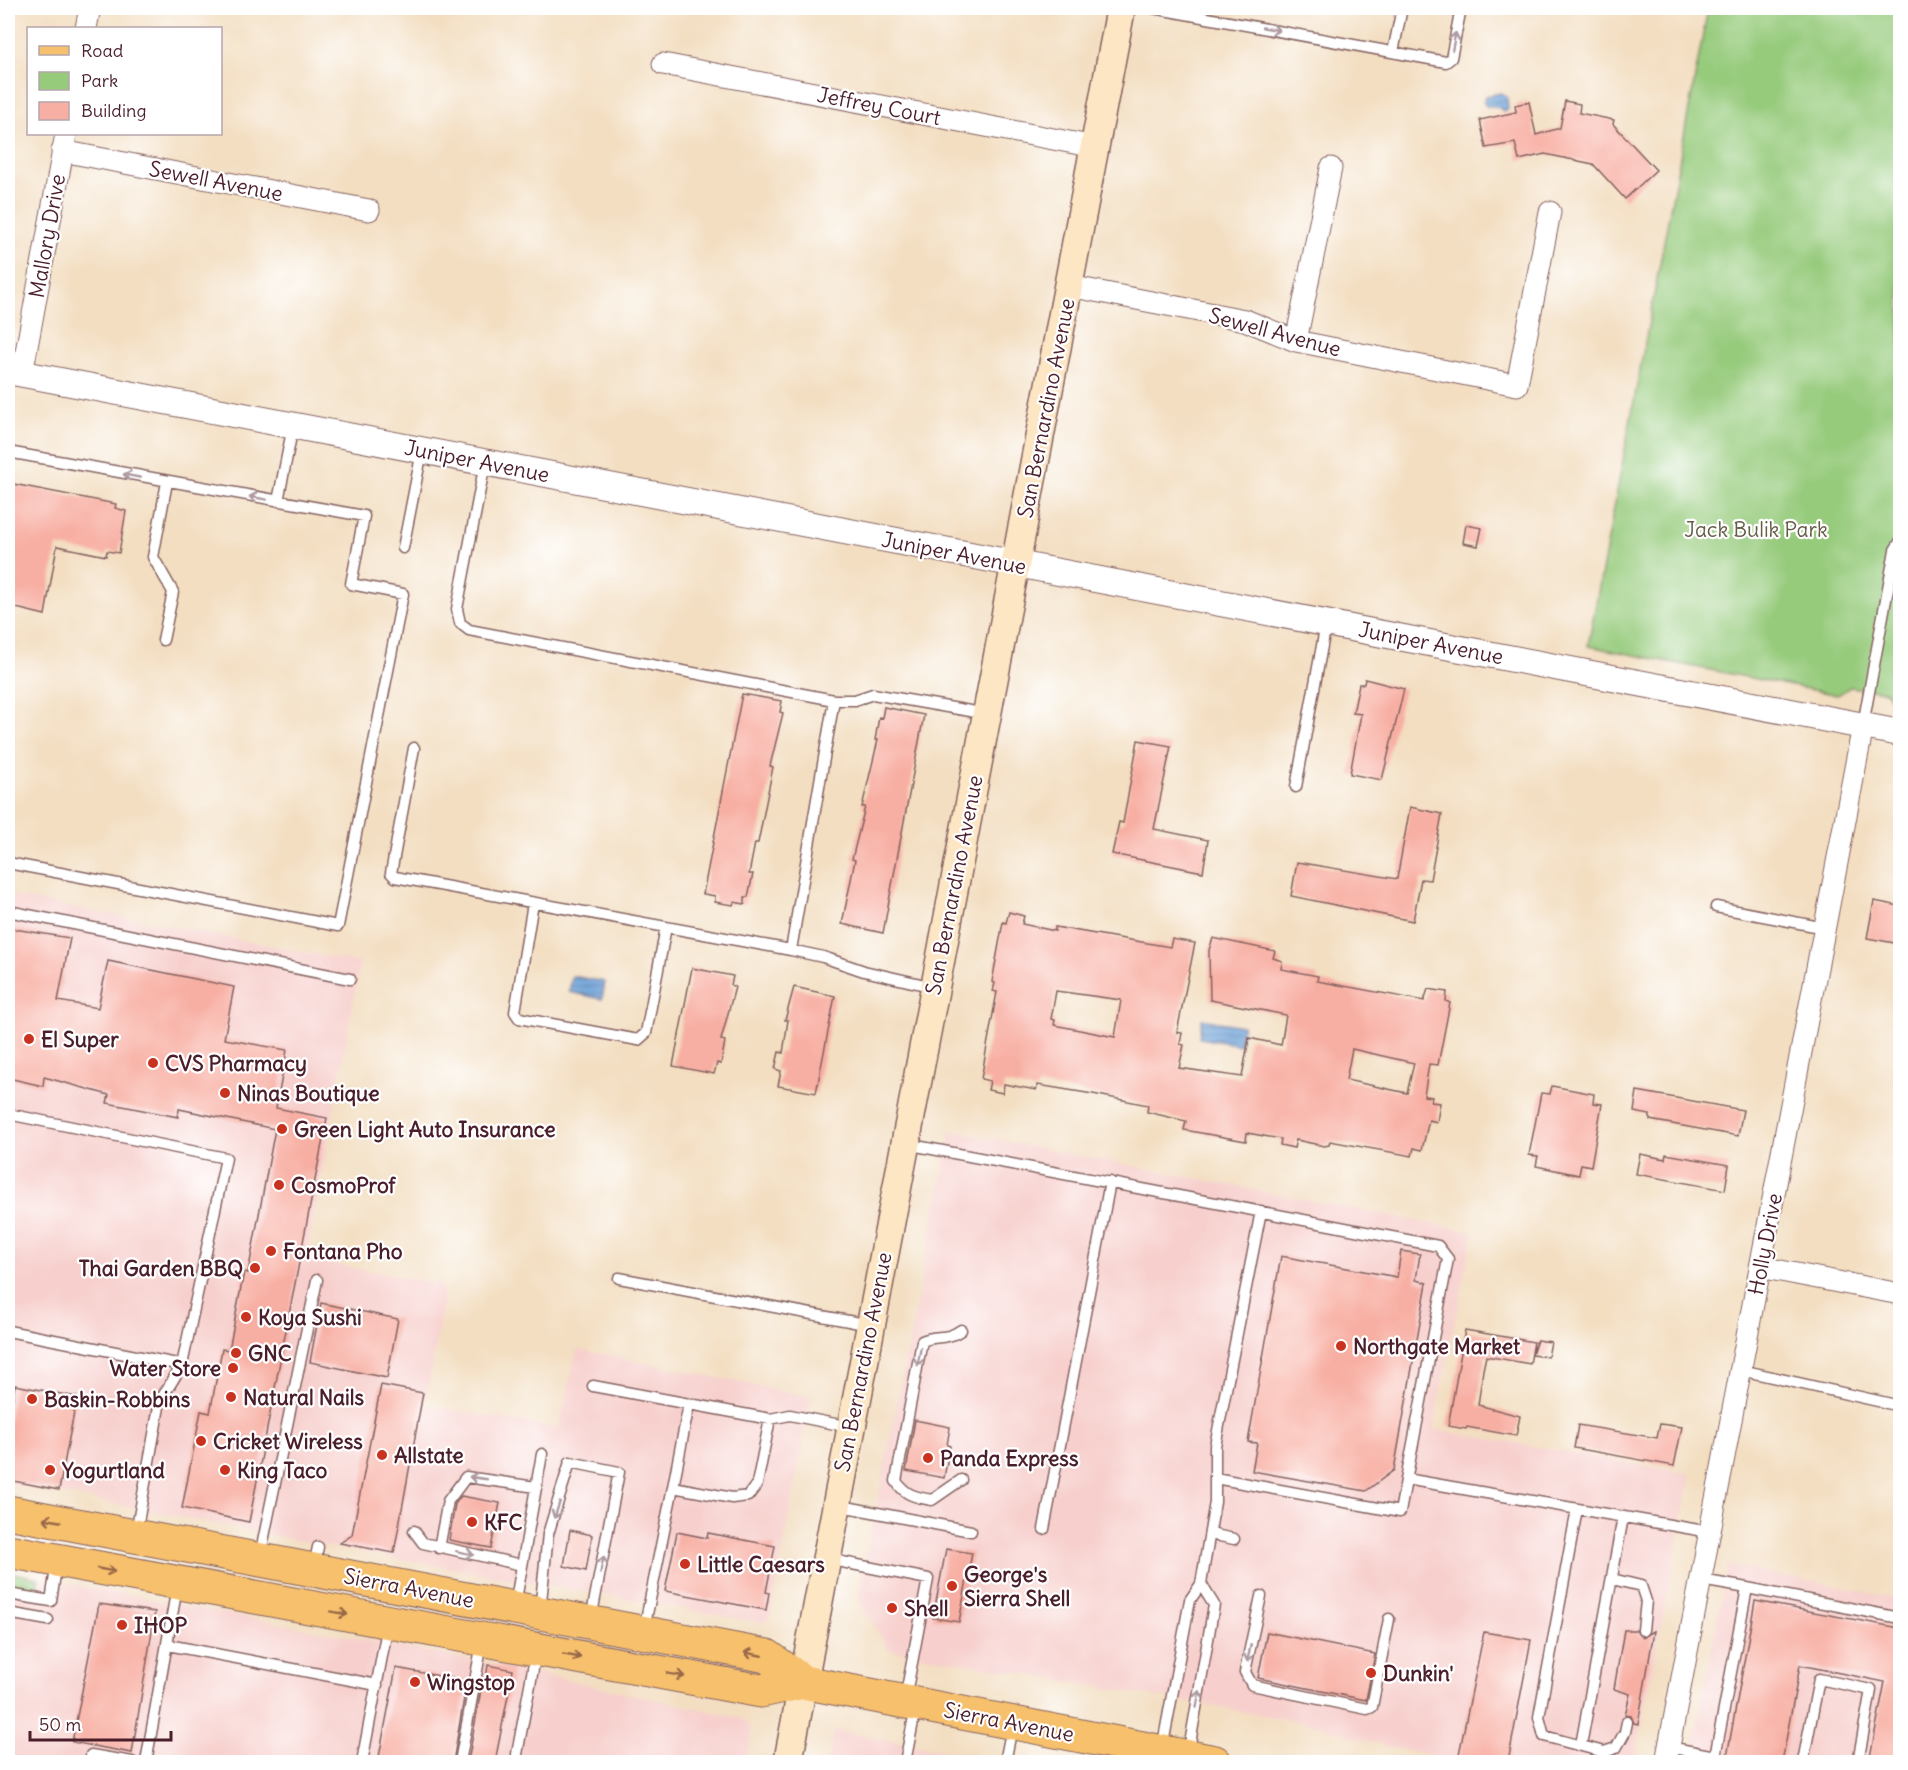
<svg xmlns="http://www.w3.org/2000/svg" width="1908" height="1770" viewBox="0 0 1908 1770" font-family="Delius,sans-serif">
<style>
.built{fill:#f7d0cd}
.grass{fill:url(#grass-tufts);stroke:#707554;stroke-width:1.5}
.park{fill:#96cb7c;stroke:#707554;stroke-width:1.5}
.water{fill:url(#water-rules);stroke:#595e80;stroke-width:1.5}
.building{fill:#f8afa3;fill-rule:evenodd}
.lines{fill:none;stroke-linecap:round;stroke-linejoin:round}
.service-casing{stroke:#856260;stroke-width:13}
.minor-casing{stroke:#856260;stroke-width:23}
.tertiary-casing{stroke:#856260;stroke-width:28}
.secondary-casing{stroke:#856260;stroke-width:31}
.primary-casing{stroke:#856260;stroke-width:35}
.service{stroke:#fff;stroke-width:10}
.minor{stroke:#fff;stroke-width:21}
.tertiary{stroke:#fff;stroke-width:26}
.secondary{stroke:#fce6c4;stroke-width:28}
.primary{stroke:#f7c06c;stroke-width:33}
.oneway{stroke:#ae9aa0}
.oneway2{stroke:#986748}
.poi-dot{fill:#c8321e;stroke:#fff;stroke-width:2}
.labels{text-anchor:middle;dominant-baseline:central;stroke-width:4.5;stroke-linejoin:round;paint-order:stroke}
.street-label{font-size:21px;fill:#4a1f2b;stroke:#fff}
.park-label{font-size:21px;fill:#655b47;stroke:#fff}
.poi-label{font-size:21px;font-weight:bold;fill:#4a1f2b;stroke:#fff;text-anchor:start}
</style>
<defs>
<pattern id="grass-tufts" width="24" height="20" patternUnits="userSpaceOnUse" patternTransform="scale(1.5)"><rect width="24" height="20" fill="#96cb7c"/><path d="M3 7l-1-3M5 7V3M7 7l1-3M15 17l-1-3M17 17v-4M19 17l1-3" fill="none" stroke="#83ae6b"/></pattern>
<pattern id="water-rules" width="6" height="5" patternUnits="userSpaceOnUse" patternTransform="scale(1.5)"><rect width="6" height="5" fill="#689ed5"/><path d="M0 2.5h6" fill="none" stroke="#5880ad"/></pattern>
</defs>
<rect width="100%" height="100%" fill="#fff"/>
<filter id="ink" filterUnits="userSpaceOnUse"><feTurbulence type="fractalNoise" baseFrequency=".0167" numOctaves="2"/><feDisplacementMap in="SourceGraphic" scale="12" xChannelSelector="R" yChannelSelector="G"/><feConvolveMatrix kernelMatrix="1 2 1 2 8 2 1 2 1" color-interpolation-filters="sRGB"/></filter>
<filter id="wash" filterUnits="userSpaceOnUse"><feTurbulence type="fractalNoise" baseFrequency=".008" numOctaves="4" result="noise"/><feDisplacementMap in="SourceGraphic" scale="24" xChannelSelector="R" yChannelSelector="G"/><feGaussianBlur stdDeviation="1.35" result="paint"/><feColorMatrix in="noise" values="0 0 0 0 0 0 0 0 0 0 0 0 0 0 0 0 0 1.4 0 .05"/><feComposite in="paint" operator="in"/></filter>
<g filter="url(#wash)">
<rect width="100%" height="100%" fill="#f3dec1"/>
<path class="built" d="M8,895L360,963L306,1259L440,1284L444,1296L425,1405L559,1429L577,1349L811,1397L770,1617L764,1623L337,1548L8,1483Z
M951,1131L1473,1232L1433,1429L1691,1474L1634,1762H1462L1374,1743L1319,1725L889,1650L858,1599Z
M1728,1565L1900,1599V1762H1690Z
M8,1572L513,1668L740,1718L750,1725L751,1733L746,1762H8Z
M834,1730L1003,1762H828Z"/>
<path class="grass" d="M8,1572L39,1578L36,1588L31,1590L8,1585Z"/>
<path class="park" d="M1708,8H1900V705L1894,704L1885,691L1850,687L1838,695L1588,646Z"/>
<path class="water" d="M1501,93L1507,97L1508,109L1503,111L1498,107L1486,106L1483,102L1486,96Z
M572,976L605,982L602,999L569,992Z
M1202,1019L1243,1026L1240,1045L1199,1038Z"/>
<g id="blocks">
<path class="building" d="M1565,101L1580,104L1579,113L1614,120L1613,124L1656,170L1625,199L1593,164L1545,154L1519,160L1515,143L1486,148L1480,120L1516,112L1515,105L1529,102L1536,135L1560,128Z
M8,483L116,504L115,508L126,511L119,553L107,551L106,556L57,546L45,615L8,606Z
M1466,525L1482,528L1478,546L1463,543Z
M1365,679L1404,689L1382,780L1350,774L1361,714L1353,713L1359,684H1364Z
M742,694L782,701L780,712L783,713L770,766L773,767L758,843H755L749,874H753L748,897H745V904L734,902L733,905L715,902V896L703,894Z
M884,707L924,715L883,933L842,924L855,860L852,859L865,807H862L878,740H875L879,717L882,718Z
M1138,740L1171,746L1154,829L1208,840L1203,872L1112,854L1119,822L1123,823Z
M1410,807L1442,814L1430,880L1421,879L1413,921L1291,896L1297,862L1397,879Z
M1874,901L1900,906V944L1867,938Z
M1009,912L1024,916L1022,924L1055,931V927L1170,947L1172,939L1195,943L1177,1032L1182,1033L1180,1044L1184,1045L1179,1068L1242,1077L1249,1038L1281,1045L1286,1015L1210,1000L1209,950L1213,938L1275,951L1273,958L1282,961L1281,969L1318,976L1317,981L1424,1001L1428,989L1447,992L1446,1001L1450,1003L1438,1065L1429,1064L1424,1096L1432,1097L1431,1102L1440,1103L1437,1122L1429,1120L1422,1150L1414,1148L1412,1156L1330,1141L1329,1145L1324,1146L1296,1140L1294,1148L1280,1145L1281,1139L1247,1133L1246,1141L1184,1130L1186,1121L1147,1112L1148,1105L1093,1094L1038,1085L1036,1090L1004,1084L1003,1093L988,1090L990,1081L981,1079L997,992L993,991L995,983L992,982L1003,922L1006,923ZM1056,991L1121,1000L1115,1037L1054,1025L1055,1020L1051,1019ZM1352,1049L1414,1063L1407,1093L1346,1080Z
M8,928L70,938L58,1001L98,1008L108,961L234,987L224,1039L287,1050L276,1108L327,1118L249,1522L182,1508L201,1411L210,1413L222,1349L229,1350L244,1272L248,1273L275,1129L179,1109L178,1117L107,1103L109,1095L44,1077L43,1086L8,1078Z
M692,968L733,976L731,985L735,987L721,1040L725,1041L721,1064L717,1063L714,1074L673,1066Z
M794,987L835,996L816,1093L778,1086L781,1071L775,1069L779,1052L783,1053L788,1020H785Z
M1552,1086L1594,1094L1593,1103L1602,1104L1591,1166L1581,1164L1579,1175L1536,1166L1538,1156L1529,1155L1541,1093L1550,1094Z
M1637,1091L1743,1110L1738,1136L1650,1120V1115L1634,1112Z
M1640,1154L1665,1159L1666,1154L1729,1165L1725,1190L1636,1174Z
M1401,1251L1420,1254L1416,1280L1427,1283L1394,1470L1366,1491L1252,1471L1257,1443L1248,1442L1281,1256L1397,1277Z
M321,1303L398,1319L387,1378L310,1362Z
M1465,1330L1534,1342L1530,1364L1486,1356L1483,1370L1478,1405L1520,1416L1516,1436L1467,1427L1466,1429L1448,1426Z
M1537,1340L1551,1342L1548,1357L1532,1355Z
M15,1385L77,1397L59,1490L8,1480V1423Z
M381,1385L423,1393L394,1553L340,1543L352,1535Z
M915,1420L950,1427L947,1445L950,1446L944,1478L906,1471Z
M1660,1424L1682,1427L1674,1466L1574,1448L1578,1425L1657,1438Z
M461,1496L500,1503L491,1548L449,1540L455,1504Z
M570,1530L592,1535L586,1571L564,1566Z
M677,1532L707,1538L708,1533L775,1546L766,1592L769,1593L766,1610L665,1591Z
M946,1549L972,1553L959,1622L933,1618Z
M1755,1601L1900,1628V1762H1869L1885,1682L1800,1665L1782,1762H1726Z
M99,1604L155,1612L132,1753L72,1742Z
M1624,1630H1636L1643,1637L1654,1631L1638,1724L1634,1723L1631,1716L1625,1715L1630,1694L1614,1689Z
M1267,1632L1375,1654L1366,1700L1258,1678Z
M1484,1632L1531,1640L1508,1762L1458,1759Z
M488,1665L513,1670L495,1762H468L482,1684L485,1685Z
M396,1668L467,1681L453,1762H378Z"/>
</g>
</g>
<g filter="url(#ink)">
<use href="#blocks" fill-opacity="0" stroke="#856260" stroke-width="1.5"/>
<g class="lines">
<defs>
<path id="service" d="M1153,8L1446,62L1451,58L1461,8
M1393,52L1402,8
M8,452L364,516L351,584L403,594L338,926L8,863
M485,463L457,609L460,623L469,630L834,700H855L873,694L987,714
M278,501L293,426
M403,548L422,451
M163,640L173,592L153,557L167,482
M1863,725L1895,550L1900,542
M414,748L391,873L395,877L791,950L823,957L864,971L934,987
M1296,787L1326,624
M533,903L515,1012L519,1018L638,1040L646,1033L666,927
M1716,907L1825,928
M8,911L350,979
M791,950L834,700
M8,1114L226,1158L182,1365L8,1331
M906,1144C1083,1178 1261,1211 1438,1246L1448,1259L1400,1512L1215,1478V1446L1261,1211
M619,1278L870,1325
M1741,1370L1900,1406
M593,1386L770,1419L790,1415L850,1427
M1406,1479L1710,1532
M961,1480L932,1500C915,1497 905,1495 896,1481L922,1341C937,1334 946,1341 961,1330
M673,1487L689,1404
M836,1505L971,1531
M1577,1509L1539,1717L1544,1736L1604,1752L1616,1748L1625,1732L1627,1722
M1044,1529L1110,1182
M414,1531L423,1543L522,1565
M136,1533L160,1401L182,1365
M1210,1534L1234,1539
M439,1548L448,1501L466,1477L536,1487
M260,1556L317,1280
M827,1559L928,1579L905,1699
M314,1566L318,1547
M1612,1579L1641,1586L1646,1601L1643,1630
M1701,1580L1747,1588
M8,1594L51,1601L57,1562
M1261,1596L1245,1672L1252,1685L1367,1709L1372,1707L1389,1619
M515,1605L542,1454
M540,1611L548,1534L570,1462L619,1472L591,1619
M8,1613L48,1620
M644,1629L673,1487L732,1498L748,1496L757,1484L770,1419
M168,1645L377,1685
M1581,1745L1623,1517
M1669,1747L1715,1756
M1162,1749L1190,1600L1201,1584L1215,1502V1478
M517,1754L536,1653
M91,1755L132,1762
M1188,1755L1214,1605L1201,1584
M146,1762L177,1587
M362,1762L388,1624
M460,1762L482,1643
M905,1762L916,1707
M1005,1762L1012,1727
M1714,1762L1747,1588L1900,1618
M1803,1762L1819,1679L1871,1690L1858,1762"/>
<path id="minor" d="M86,28L90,8
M663,64L1095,147
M62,151L369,210
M1069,286L1245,320L1296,341L1517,385L1550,212
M1296,341L1331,168
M22,374L66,134
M1760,1267L1900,1294
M1666,1762L1863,726"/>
<path id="tertiary" d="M8,371L1900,733"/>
<path id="secondary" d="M788,1762L1121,8"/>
<path id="primary" d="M8,1512L767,1656L803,1682
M8,1551L761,1691L803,1682L1215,1762"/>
</defs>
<use href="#service" class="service-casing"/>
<use href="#minor" class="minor-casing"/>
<use href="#tertiary" class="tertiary-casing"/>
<use href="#secondary" class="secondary-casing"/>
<use href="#primary" class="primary-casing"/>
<use href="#service" class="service"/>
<use href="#minor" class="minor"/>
<use href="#tertiary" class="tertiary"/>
<use href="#secondary" class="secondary"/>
<use href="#primary" class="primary"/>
</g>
<defs><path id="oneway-shaft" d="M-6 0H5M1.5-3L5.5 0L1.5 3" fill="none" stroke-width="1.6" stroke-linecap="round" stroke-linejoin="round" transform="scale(1.5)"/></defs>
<g class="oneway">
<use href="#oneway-shaft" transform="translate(1271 29) rotate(10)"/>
<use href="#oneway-shaft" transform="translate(1454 41) rotate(-79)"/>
<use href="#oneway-shaft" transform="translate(132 476) rotate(-169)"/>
<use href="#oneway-shaft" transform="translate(258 498) rotate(-170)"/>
<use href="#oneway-shaft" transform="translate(919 1357) rotate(101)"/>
<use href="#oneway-shaft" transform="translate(478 1478) rotate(-172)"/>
<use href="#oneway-shaft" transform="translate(557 1510) rotate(109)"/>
<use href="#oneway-shaft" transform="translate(465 1553) rotate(12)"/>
<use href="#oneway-shaft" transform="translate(602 1565) rotate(-79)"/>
<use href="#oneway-shaft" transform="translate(1249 1653) rotate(102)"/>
<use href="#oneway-shaft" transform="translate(1198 1699) rotate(-80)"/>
</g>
<g class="oneway2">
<use href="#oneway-shaft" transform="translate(52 1520) rotate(-169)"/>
<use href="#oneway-shaft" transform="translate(106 1570) rotate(11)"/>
<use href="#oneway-shaft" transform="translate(339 1613) rotate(10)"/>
<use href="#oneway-shaft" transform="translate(753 1654) rotate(-169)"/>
<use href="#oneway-shaft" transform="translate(572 1656) rotate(10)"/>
<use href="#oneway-shaft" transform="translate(676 1675) rotate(10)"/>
</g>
</g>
<g class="poi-dot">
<circle cx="29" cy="1039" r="6"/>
<circle cx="153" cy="1063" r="6"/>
<circle cx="225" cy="1093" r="6"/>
<circle cx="282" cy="1129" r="6"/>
<circle cx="279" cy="1185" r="6"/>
<circle cx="271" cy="1251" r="6"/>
<circle cx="255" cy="1268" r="6"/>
<circle cx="246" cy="1317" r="6"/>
<circle cx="1341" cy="1346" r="6"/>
<circle cx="236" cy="1353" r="6"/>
<circle cx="233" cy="1368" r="6"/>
<circle cx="231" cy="1397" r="6"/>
<circle cx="32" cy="1399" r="6"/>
<circle cx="201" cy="1441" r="6"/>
<circle cx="382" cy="1455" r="6"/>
<circle cx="928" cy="1458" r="6"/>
<circle cx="50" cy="1470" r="6"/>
<circle cx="225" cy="1470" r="6"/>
<circle cx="472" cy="1522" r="6"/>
<circle cx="685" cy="1564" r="6"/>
<circle cx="952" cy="1586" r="6"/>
<circle cx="892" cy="1608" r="6"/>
<circle cx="122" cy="1625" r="6"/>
<circle cx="1371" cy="1673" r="6"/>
<circle cx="415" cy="1682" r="6"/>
</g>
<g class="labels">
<g class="street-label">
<text transform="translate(879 106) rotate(11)">Jeffrey Court</text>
<text transform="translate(216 181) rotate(11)">Sewell Avenue</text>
<text transform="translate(47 236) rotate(-80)">Mallory Drive</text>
<text transform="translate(1275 332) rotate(15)">Sewell Avenue</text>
<text transform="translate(1046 408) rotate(-79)">San Bernardino Avenue</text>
<text transform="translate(477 461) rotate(11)">Juniper Avenue</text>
<text transform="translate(954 553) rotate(11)">Juniper Avenue</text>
<text transform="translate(1431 643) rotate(11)">Juniper Avenue</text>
<text transform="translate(954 885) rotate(-79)">San Bernardino Avenue</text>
<text transform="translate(1765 1244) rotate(-79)">Holly Drive</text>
<text transform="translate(863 1362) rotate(-79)">San Bernardino Avenue</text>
<text transform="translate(409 1588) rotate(11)">Sierra Avenue</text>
<text transform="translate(1009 1722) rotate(11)">Sierra Avenue</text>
</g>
<g class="park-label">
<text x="1756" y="529">Jack Bulik Park</text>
</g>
<g class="poi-label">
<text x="41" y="1039">El Super</text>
<text x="165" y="1063">CVS Pharmacy</text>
<text x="237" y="1093">Ninas Boutique</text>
<text x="294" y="1129">Green Light Auto Insurance</text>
<text x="291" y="1185">CosmoProf</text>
<text x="283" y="1251">Fontana Pho</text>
<text x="243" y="1268" text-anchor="end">Thai Garden BBQ</text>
<text x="258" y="1317">Koya Sushi</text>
<text x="1353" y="1346">Northgate Market</text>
<text x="248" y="1353">GNC</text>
<text x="221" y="1368" text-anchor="end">Water Store</text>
<text x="243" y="1397">Natural Nails</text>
<text x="44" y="1399">Baskin-Robbins</text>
<text x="213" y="1441">Cricket Wireless</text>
<text x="394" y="1455">Allstate</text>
<text x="940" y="1458">Panda Express</text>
<text x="62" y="1470">Yogurtland</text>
<text x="237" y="1470">King Taco</text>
<text x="484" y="1522">KFC</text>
<text x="697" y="1564">Little Caesars</text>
<text x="964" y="1574">George's<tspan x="964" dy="24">Sierra Shell</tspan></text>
<text x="904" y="1608">Shell</text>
<text x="134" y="1625">IHOP</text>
<text x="1383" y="1673">Dunkin'</text>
<text x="427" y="1682">Wingstop</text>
</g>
</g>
<rect width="1908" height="1770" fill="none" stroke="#fff" stroke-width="30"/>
<rect x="27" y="27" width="195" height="108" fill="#ffffff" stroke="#b7a5aa" stroke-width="1.5"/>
<rect x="39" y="46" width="30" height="9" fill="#f7c06c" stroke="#b7a5aa" stroke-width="1.5"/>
<text x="81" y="57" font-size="18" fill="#4a1f2b">Road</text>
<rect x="39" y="72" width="30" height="18" fill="#96cb7c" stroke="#b7a5aa" stroke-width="1.5"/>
<text x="81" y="87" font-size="18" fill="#4a1f2b">Park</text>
<rect x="39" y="102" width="30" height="18" fill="#f8afa3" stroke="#b7a5aa" stroke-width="1.5"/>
<text x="81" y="117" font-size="18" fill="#4a1f2b">Building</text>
<path d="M30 1731v9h141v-9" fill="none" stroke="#4a1f2b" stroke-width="3"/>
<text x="39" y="1731" font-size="18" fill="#4a1f2b" stroke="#ffffff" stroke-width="4.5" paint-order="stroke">50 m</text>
</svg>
